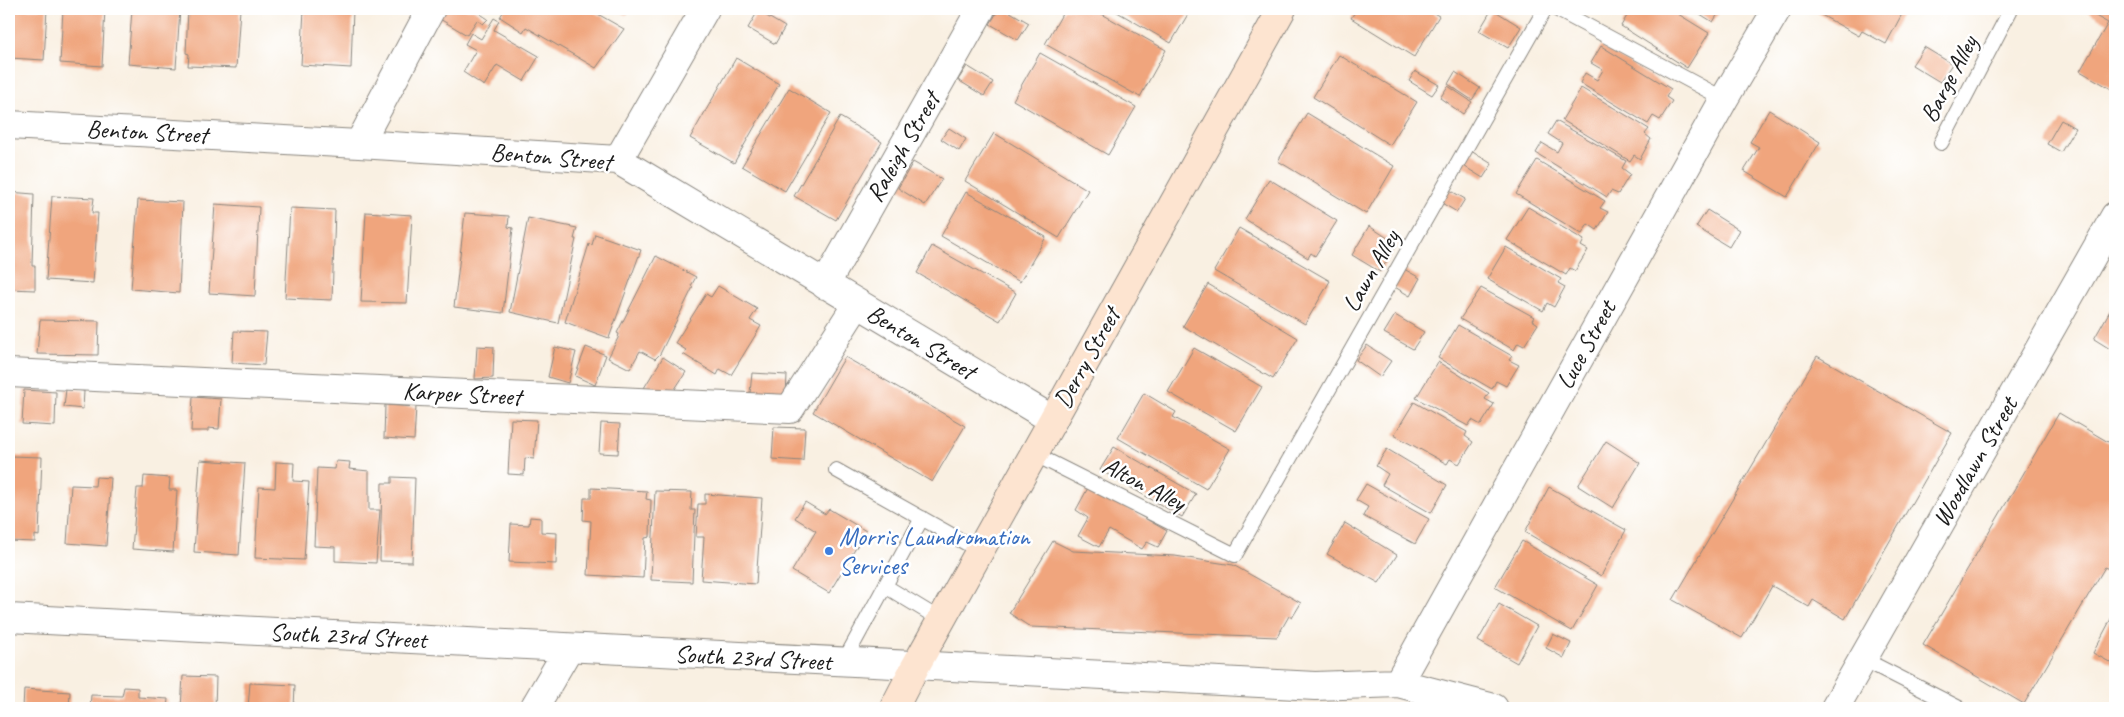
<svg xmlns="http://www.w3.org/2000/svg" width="2124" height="717" viewBox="0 0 2124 717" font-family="Caveat,sans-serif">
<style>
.building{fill:#f0a57d}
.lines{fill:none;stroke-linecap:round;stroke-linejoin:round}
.service-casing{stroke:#8a867f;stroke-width:16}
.minor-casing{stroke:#8a867f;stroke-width:30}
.secondary-casing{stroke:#8a867f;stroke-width:30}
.service{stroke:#fff;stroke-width:14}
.minor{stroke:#fff;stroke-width:28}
.secondary{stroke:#fde4d0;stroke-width:28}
.shop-dot{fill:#3f7fe0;stroke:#fff;stroke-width:2}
.labels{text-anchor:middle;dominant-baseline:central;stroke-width:5;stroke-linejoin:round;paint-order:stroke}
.street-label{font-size:25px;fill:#1c1c1c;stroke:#fff}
.shop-label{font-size:25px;fill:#366cbe;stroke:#fff;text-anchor:start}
</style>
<rect width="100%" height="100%" fill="#fff"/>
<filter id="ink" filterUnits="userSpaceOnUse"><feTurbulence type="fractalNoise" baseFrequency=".02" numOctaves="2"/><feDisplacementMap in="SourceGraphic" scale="10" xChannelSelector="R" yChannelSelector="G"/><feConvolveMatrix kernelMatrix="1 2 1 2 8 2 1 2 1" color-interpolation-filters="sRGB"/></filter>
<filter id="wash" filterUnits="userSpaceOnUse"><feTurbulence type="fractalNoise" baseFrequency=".0096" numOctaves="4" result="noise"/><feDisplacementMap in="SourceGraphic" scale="20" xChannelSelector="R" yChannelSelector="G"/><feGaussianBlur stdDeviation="1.12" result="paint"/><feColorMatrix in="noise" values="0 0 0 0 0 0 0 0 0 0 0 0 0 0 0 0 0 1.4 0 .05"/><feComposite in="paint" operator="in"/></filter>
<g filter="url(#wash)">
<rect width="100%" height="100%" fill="#f9f0e2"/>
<g id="blocks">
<path class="building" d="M9,9H47L44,60L9,58Z
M63,9H105L102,66L60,63Z
M132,9H180L176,68L128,64Z
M188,9H240L236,68L188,66L189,54L186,53Z
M304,9H353L351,68L301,65Z
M444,9H473L488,19L483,24L477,20L467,35L438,18Z
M505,9H589L624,29L596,68L526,27L523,32L500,17Z
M615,9H631L626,15Z
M999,9H1005L1029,23L1018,40L990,24Z
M1065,9H1093L1166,50L1140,97L1045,44Z
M1112,9H1191L1171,43Z
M1357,9H1426L1439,16L1414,57L1351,18Z
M1492,9L1521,27L1508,48L1479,31Z
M1631,9H1670L1709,33L1687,68L1621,26Z
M1692,9H1721L1713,22Z
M1818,9H1892L1902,14L1886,44L1862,31L1859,36L1816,12Z
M2083,9H2115V91L2080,71L2108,23Z
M758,11L785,27L775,44L748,28Z
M494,18L499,21L494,30L539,56L524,81L497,65L484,86L463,72L476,50L465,44L471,33L481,39Z
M1601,46L1671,89L1666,97L1672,101L1660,120L1653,116L1648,124L1580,83L1585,73L1597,80L1603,70L1591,63Z
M1924,47L1952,64L1940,82L1912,65Z
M1040,53L1136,107L1108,155L1013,100Z
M1339,55L1417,102L1390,145L1313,97Z
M736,58L779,84L734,163L690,138Z
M967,66L993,82L984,96L958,80Z
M1415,71L1439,85L1432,95L1409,81Z
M1455,72L1480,88L1472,100L1448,84Z
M1448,86L1472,102L1463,114L1440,98Z
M789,88L831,113L785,191L742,166Z
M1581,88L1649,129L1645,134L1651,139L1640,159L1634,155L1630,161L1562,120Z
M1769,110L1820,142L1787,197L1744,171L1759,147L1750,142Z
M1307,113L1394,166L1366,214L1278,161Z
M840,117L882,142L836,220L794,196Z
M2061,120L2075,128L2061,152L2047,144Z
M1556,121L1626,161L1622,168L1630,174L1618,194L1611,191L1607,197L1536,153L1542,143L1557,152L1562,143L1548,134Z
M949,128L966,139L959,151L941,139Z
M994,133L1088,190L1059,238L965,181Z
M1471,151L1492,164L1483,178L1462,165Z
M1537,160L1605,201L1600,208L1608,212L1597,230L1588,224L1582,234L1516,194Z
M913,162L942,179L925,205L898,188Z
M1269,179L1337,221L1315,256L1311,253L1308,258L1245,219Z
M1448,189L1465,199L1457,212L1440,202Z
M9,192L34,194L32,266H35V290L9,289Z
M966,192L1046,237L1020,282L941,236Z
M52,196L94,198L92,213H98L93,283L46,280Z
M138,200L183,202L179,293L131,289Z
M215,204L259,207L255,296L209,293Z
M1528,207L1584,240L1581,246L1588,250L1575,271L1570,268L1566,275L1507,240Z
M290,208L335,210L332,300L285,298Z
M1707,210L1739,230L1729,247L1696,227Z
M366,212L412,215L407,303L361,302Z
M465,213L509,216L508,227L513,228L503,313L454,307Z
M528,218L577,228L574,239H576L558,323L510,312Z
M1369,226L1397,244L1380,272L1352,255Z
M1239,228L1330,281L1305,324L1214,271Z
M595,234L641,250L609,338L565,322L589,244L592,245Z
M932,246L1016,293L1000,321L917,273Z
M1506,247L1561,279L1558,283L1565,287L1554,307L1547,303L1543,311L1487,279Z
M656,256L696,277L691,286L693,287L660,354L655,359L640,351L630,369L608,358L618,338L619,334L617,333Z
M1404,269L1420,278L1410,296L1393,286Z
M1208,284L1298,338L1273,379L1183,326Z
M718,286L757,309L750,320L761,326L731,375L720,369L717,375L683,354L686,350L675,343L706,294L711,297Z
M1481,288L1534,317L1532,320L1538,324L1524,346L1518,343L1514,350L1460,319Z
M2115,302V352L2094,339Z
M1395,315L1424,332L1413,349L1384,333Z
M40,320L99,321L98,355L37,354Z
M1458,325L1512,356L1509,360L1519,365L1506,386L1496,381L1492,389L1438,358Z
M234,331L267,332L264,365L232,363Z
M1367,345L1391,361L1380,377L1356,360Z
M477,346L494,347L493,378L475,379Z
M555,347L576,352L568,383L548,377Z
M586,347L606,355L595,385L575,376Z
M1194,348L1262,387L1236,431L1168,392Z
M1817,356L1952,433L1845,619L1813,600L1809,607L1772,586L1742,638L1673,600Z
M663,357L686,372L673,392L644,388Z
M845,357L965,426L932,482L813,412Z
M1438,362L1489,393L1485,399L1494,404L1481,425L1472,420L1468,426L1416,398Z
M752,373L787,375L786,395L750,393Z
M66,389L84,391L83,409L64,407Z
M24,390L56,392L55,426L22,424Z
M1144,393L1176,412L1173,417L1230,449L1206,489L1118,438Z
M193,397L221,399L219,429L208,428V431H191Z
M1414,402L1467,432L1465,436L1473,442L1459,464L1450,459L1447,464L1394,435Z
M385,405L416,407L414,440L384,438Z
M2059,413L2115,446V573L2105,567L2024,704L1923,645Z
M511,419L537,420L534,459L525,458L524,475L508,474Z
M601,423L620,424L618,454L599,453Z
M774,427L805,428L803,461L772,459Z
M1606,441L1640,463L1613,508L1578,486Z
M1114,447L1196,494L1182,517L1100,470Z
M1387,449L1447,485L1431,513L1382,485L1388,474L1376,466Z
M9,456L42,457L39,536L35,535V542L9,541Z
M200,460L245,463L239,555L194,552Z
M336,461L350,462L349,469L369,471V510H380L376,563L335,561V547L314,546L317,468L335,469Z
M276,462L294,463L293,481L309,482L304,560L255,558L259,487L275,488Z
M144,476L170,478L169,490H177L173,552L132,549L137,488H143Z
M96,477L111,478L106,546L67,543L71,485L95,486Z
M392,477L415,478L412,562L380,561L382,483H392Z
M1366,484L1429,519L1415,544L1363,516L1368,507L1356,500Z
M1089,486L1167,531L1158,547L1147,542L1142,549L1109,530L1099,547L1078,536L1088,518L1076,510Z
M1549,487L1626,530L1601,576L1525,532Z
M591,488L647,491L646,499L651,500L650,537L645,538L643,578L588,575L591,521L583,520L584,498H591Z
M655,491L692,492L691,510H695L692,582L651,580Z
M705,494L762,498L756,584L701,580L704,537H696L698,504H705Z
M805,502L825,514L829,509L866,531L829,593L792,571L816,531L795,518Z
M530,517L541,518V532L557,533L556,564L509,562L511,524L529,525Z
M1345,523L1397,555L1379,583L1327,554Z
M1053,541L1073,551L1175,556L1233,565L1301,603L1292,618L1289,616L1277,637L1030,627L1009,613Z
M1522,541L1598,585L1572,631L1495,587Z
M1499,604L1537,626L1517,663L1478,641Z
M2112,617L2115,618V665L2093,653Z
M1553,634L1571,643L1564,658L1546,648Z
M183,676L216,677L215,708H181Z
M250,683L295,685L294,708H248Z
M124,687L138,688V697L168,699L167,708H90L91,695L122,696Z
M24,689L70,692L69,708H23Z"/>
</g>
</g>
<g filter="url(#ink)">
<use href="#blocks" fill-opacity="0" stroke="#8a867f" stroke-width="1"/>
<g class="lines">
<defs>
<path id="service" d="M1556,9L1724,99
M1941,143L2011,9
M1034,454L1235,555L1545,9
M836,470L980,551
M885,586L941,620
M1863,659L1959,708
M843,663L922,518"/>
<path id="minor" d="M9,125L359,144L618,160L1053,420
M359,144L431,9
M618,160L705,9
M825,285L981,9
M9,373L790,409L857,304
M9,618L1315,686L1398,683L1494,708
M1398,683L1724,99L1777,9
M534,708L569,648
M1835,708L2115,216"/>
<path id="secondary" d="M894,708L915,667L1282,9"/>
</defs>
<use href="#service" class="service-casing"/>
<use href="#minor" class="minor-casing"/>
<use href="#secondary" class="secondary-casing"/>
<use href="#service" class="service"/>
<use href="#minor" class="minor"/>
<use href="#secondary" class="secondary"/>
</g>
</g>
<circle class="shop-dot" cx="829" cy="551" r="5"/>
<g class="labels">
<g class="street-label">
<text transform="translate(1949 79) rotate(-62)">Barge Alley</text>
<text transform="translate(147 132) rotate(3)">Benton Street</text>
<text transform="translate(903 147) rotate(-60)">Raleigh Street</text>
<text transform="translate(551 157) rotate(5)">Benton Street</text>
<text transform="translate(1371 271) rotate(-60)">Lawn Alley</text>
<text transform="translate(921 342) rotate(31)">Benton Street</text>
<text transform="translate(1586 345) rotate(-61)">Luce Street</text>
<text transform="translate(1087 358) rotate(-61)">Derry Street</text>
<text transform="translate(462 394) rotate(3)">Karper Street</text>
<text transform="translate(1975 462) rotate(-60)">Woodlawn Street</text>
<text transform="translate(1144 484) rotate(27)">Alton Alley</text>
<text transform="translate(348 636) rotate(3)">South 23rd Street</text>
<text transform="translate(753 658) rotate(3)">South 23rd Street</text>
</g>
<g class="shop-label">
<text x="839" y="537">Morris Laundromation<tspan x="839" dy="29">Services</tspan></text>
</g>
</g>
<rect width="2124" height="717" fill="none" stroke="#fff" stroke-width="30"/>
</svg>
